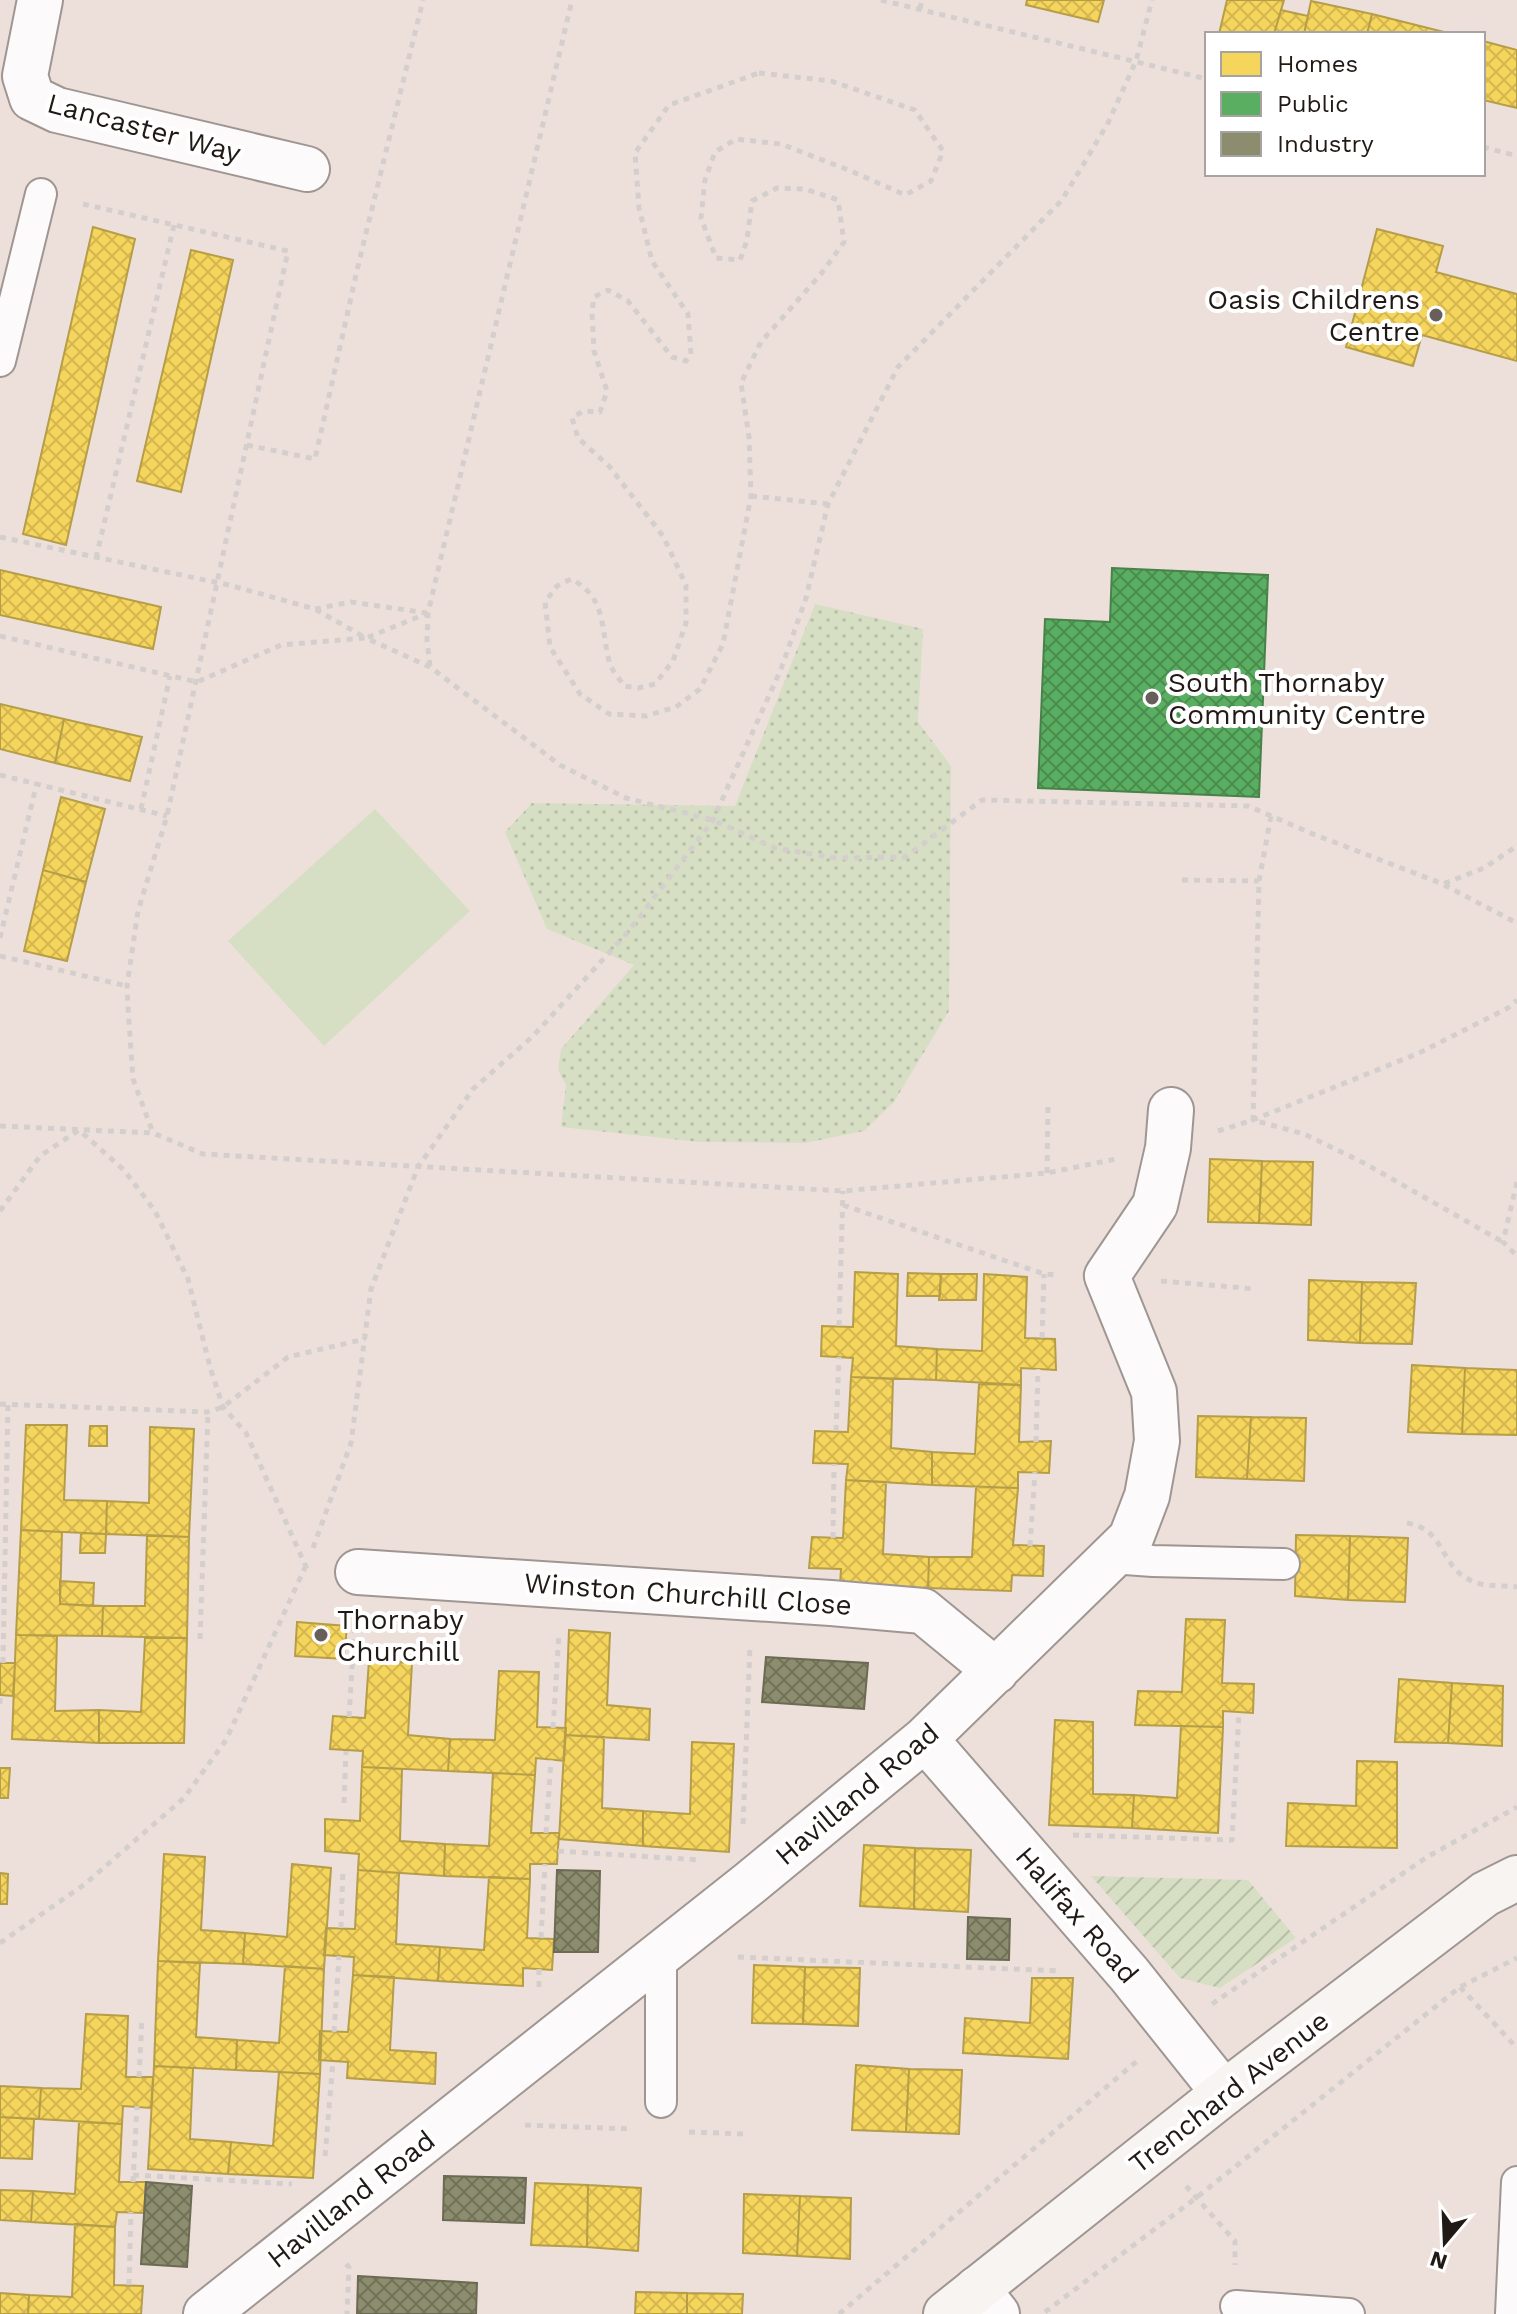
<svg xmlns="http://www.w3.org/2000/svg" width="1517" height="2314" viewBox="0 0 1517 2314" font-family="'Work Sans',sans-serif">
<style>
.park{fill:url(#park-dots)}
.garden{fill:url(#garden-furrows)}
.pitch{fill:#d6dfc3}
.homes{fill:url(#homes-cross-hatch);stroke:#b69d47;stroke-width:2}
.public{fill:url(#public-cross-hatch);stroke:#49814a;stroke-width:2}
.industry{fill:url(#industry-cross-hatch);stroke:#6c6a53;stroke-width:2}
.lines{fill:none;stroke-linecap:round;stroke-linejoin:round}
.lane-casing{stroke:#9f9692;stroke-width:34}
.street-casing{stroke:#9f9692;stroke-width:48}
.secondary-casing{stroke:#9f9692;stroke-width:48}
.path{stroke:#d4cfcd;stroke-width:5;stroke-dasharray:6 6;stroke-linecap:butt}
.lane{stroke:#fcfafa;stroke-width:30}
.street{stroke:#fcfafa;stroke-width:44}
.secondary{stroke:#f8f4f2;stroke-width:44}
.poi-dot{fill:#685f5a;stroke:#fff;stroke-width:3}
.labels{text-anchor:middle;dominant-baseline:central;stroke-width:8;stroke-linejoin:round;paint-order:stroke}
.street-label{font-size:28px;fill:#211915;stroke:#fff}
.poi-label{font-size:28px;fill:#211915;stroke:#fff;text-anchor:start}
</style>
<defs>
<pattern id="park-dots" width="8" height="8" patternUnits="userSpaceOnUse" patternTransform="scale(2)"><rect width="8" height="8" fill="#d6dfc3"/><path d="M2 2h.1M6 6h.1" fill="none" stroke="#b7bfa7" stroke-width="1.8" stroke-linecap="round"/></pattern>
<pattern id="garden-furrows" width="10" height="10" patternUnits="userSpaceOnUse" patternTransform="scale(2)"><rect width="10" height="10" fill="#d6dfc3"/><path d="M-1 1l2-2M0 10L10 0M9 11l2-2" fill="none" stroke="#b7bfa7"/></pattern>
<pattern id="homes-cross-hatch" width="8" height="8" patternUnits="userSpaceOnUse" patternTransform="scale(2)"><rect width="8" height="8" fill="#f6d55c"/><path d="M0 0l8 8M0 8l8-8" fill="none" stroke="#d3b64f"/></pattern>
<pattern id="public-cross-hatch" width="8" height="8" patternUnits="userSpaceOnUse" patternTransform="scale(2)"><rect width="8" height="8" fill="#5aae61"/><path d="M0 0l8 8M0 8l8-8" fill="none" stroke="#4a8d4f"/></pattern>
<pattern id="industry-cross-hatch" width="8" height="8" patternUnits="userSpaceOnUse" patternTransform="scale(2)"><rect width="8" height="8" fill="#8c8c6e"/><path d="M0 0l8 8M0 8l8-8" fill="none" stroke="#727259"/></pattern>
</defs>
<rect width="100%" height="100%" fill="#ede0db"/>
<path class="park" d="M815,604L923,629L918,722L951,766L949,1011L894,1102L864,1131L805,1143L699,1142L561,1127L566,1085L558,1070L561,1049L634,965L547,929L505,832L532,803L735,806Z"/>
<path class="garden" d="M1091,1876L1248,1880L1296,1938L1220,1988L1180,1978Z"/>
<path class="pitch" d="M375,809L470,911L324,1046L228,941Z"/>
<path class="homes" d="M1027,0H1104L1098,22L1026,5Z
M1227,0H1284L1274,34H1219Z
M1311,1L1372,14L1367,34H1304Z
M1281,10L1308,16L1304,34H1274Z
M1372,14L1452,34H1367Z
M1483,41L1517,50V108L1483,100Z
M93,227L135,239L66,545L23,534Z
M1377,229L1443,246L1436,272L1517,294V361L1422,335L1413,366L1346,347Z
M191,250L233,260L181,492L137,481Z
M0,570L161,607L153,649L0,615Z
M0,704L64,719L55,763L0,749Z
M64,719L142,737L130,781L55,763Z
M61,797L105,809L86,882L43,870Z
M43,870L86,882L67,961L24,951Z
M1210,1159L1262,1161L1259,1223L1208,1222Z
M1262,1161L1313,1162L1311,1225L1259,1223Z
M855,1272L898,1274L896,1346L937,1349L936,1380L851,1377L853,1358L821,1356L822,1326L853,1327Z
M908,1273L941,1274L940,1296H907Z
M941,1274H977L976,1300H939Z
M984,1274L1027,1277L1025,1338L1055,1339L1056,1370L1021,1368V1385L936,1380L937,1349L982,1351Z
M1309,1280L1362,1282L1360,1343L1308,1340Z
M1362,1282L1416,1283L1412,1344L1360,1343Z
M1412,1365L1465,1368L1462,1434L1408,1432Z
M1465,1368L1517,1370V1435L1462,1434Z
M851,1377L893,1379L891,1448L932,1452V1485L846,1480L848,1464L813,1463L815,1431L848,1432Z
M979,1384L1021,1385L1019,1442L1051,1441L1049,1473L1018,1472V1488L932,1485V1452L975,1454Z
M1198,1416L1251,1417L1247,1479L1196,1477Z
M1251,1417L1306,1418L1304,1481L1247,1479Z
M26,1425H67L64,1500L107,1501L106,1534L21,1530Z
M90,1426H107V1446H89Z
M150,1427L194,1429L189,1537L106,1534L107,1501L149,1503Z
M846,1480L886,1482L883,1554L929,1557L928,1588L840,1585L841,1569L809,1568L812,1537L843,1538Z
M976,1487L1018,1488L1013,1545L1044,1546L1043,1576L1012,1575L1011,1591L928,1588L929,1557H972Z
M21,1530L62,1532L60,1604L103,1606L102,1636L16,1635Z
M81,1533L106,1534L105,1553H80Z
M147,1535L189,1537L187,1638L102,1636L103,1606H145Z
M1296,1535L1350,1536L1348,1600L1295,1596Z
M1350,1536L1408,1538L1405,1602L1348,1600Z
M60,1581L94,1583L93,1606L60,1604Z
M1186,1619L1225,1620L1222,1683L1254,1684L1253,1713L1223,1711V1727L1135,1725L1138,1691L1182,1692Z
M297,1622L347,1626L344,1659L295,1656Z
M569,1630L610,1633L607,1705L650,1709L649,1740L565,1735Z
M16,1635L57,1636L55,1711L99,1710V1743L12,1739Z
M145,1638H187L184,1743H99V1710L141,1712Z
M369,1660L412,1663L408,1735L450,1739L448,1771L362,1767L363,1751L330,1749L333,1716L365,1718Z
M0,1663H15L13,1696L0,1695Z
M499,1671L539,1672L537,1727L566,1728L564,1761L536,1758L535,1775L448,1771L450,1739L495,1740Z
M1399,1679L1452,1683L1448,1743L1395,1742Z
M1452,1683L1503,1686L1502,1746L1448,1743Z
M1055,1720L1093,1722V1794L1134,1795L1132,1828L1049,1825Z
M1181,1726L1223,1727L1218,1833L1132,1828L1134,1795L1177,1798Z
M565,1735L604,1737L602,1808L643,1811V1846L559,1839Z
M692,1742L734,1744L729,1852L643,1846V1811L690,1814Z
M1357,1761L1397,1762V1848L1286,1846L1288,1803L1356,1806Z
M362,1767L402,1769L400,1841L445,1844L444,1876L358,1870L359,1854L325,1851V1819L360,1821Z
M0,1768H10L8,1798H0Z
M493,1773L535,1775L531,1833H559L557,1864H530V1879L444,1876L445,1844L489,1846Z
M864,1845L915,1848L914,1909L860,1906Z
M915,1848L971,1850L968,1912L914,1909Z
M164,1854L205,1857L201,1930L245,1933L243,1964L158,1961Z
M292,1864L331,1868L324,1969L243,1964L245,1933L287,1937Z
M358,1870L399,1873L396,1944L440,1947L438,1981L353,1975L354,1957L324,1955L326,1928L355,1929Z
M0,1873L8,1874L7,1904H0Z
M489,1877L530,1879L527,1938L554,1939L552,1970L523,1968V1986L438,1981L440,1947L484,1950Z
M158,1961L200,1963L196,2037L237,2040L236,2070L154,2066Z
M754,1965L805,1967L803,2024L752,2023Z
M285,1966L324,1969L320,2074L236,2070L237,2040L279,2043Z
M805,1967L860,1968L858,2026L803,2024Z
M353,1975L394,1977L390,2050L436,2053L435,2084L347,2078L348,2062L319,2060L320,2031L348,2032Z
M1032,1978H1073L1068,2059L963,2053L965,2018L1030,2023Z
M86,2014L128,2016L126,2077H153L151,2108L123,2106L122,2124L39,2119L41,2088L81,2089Z
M856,2065L909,2069L906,2132L852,2130Z
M154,2066L193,2068L190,2139L231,2142L228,2174L148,2169Z
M909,2069L962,2070L959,2134L906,2132Z
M279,2072L320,2074L313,2178L228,2174L231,2142L273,2146Z
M0,2086L41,2088L39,2119L0,2117Z
M0,2117L34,2119L32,2159L0,2158Z
M79,2122L122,2124L119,2182H146L144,2213L117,2212L115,2227L31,2222L33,2191L75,2194Z
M535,2183L588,2185L587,2247L531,2245Z
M588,2185L641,2188L638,2251L587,2247Z
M0,2190L33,2191L31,2222L0,2220Z
M744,2194L800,2196L797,2256L743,2253Z
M800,2196L851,2198L850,2259L797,2256Z
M75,2224L115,2227L114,2285L143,2286L141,2314H28L29,2295L72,2297Z
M636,2292L687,2293V2314H635Z
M0,2293L29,2295L28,2314H0Z
M687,2293L743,2294L742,2314H687Z"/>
<path class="public" d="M1112,568L1268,575L1259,797L1038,788L1045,619L1110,622Z"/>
<path class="industry" d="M766,1657L868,1663L864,1709L762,1702Z
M557,1870L600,1871L598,1952H554Z
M968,1917L1010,1919L1009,1960L967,1959Z
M444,2176L526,2178L524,2223L443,2220Z
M146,2182L192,2186L187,2267L141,2264Z
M358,2276L477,2283L476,2314H357Z"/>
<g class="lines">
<defs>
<path id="lane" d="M0,361L41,194
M1111,1558L1153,1561L1284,1564
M661,1954V2102
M1236,2306L1349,2314
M1511,2314L1517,2182"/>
<path id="street" d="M40,0L25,76L32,98L57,110L307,169
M358,1572L831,1603L923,1611L996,1671
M925,1739L1129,1974L1224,2093
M977,2289L997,2314
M206,2314L750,1883L925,1739L1131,1538L1147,1496L1157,1441L1154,1392L1107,1276L1155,1205L1168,1148L1171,1110"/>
<path id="secondary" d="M946,2314L1224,2093L1485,1894L1517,1878"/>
</defs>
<use href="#lane" class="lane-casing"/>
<use href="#street" class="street-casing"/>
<use href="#secondary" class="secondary-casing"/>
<path class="path" d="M881,0L1207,79
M920,9L922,0
M759,73L831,81L915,110L943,151L931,181L905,195L851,171L781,144L736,139L715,152L705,180L701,218L716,258L740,260L747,240L752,201L777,188L805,189L838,200L844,242L821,274L761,342L741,383L749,437L751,496L723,644L700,689L676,707L646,716L609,714L580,694L550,647L545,602L557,586L571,579C608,598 600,630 610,664C613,672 620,679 624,686L638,688L655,684L673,661L686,623V585L663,536L609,466L578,438L572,418L583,411L600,412L607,391L594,351L592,312L594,297L608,290L628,301L672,357L686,361L691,354L688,314L652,261L639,208L635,153L669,105Z
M1483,147L1517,156
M83,204L288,251L167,816L138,911L127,986L128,1007L133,1079L153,1133
M247,445L315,459L358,266L423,0
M751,496L828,504
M0,537L229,585L315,609L366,638L428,613
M96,558L174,225
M315,609L351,602L427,613
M0,636L197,682L281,645L366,638L430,667L560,765L626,798L713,820L775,848L836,858L905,857L982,800L1248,806L1313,834L1443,884L1484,868L1517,846
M430,666L427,641L428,613L572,0
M0,775L167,816
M141,809L170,676
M1271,816L1259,881L1253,1120L1304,1134L1364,1163L1503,1242
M1182,880L1259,881
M1444,885L1517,923
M0,938L37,782
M0,956L127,986
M0,1126L153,1133L203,1154L843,1191L1047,1173L1116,1159
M1218,1131L1253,1120L1419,1053L1508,1008L1517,1000
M1047,1173L1048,1104
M1517,1182L1503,1242L1517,1256
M843,1205L1044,1274L1059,1275
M0,1211L40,1156L79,1130L124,1170L155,1211L188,1279L210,1367L223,1407L246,1433L307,1569
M1161,1281L1255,1289
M839,1326L843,1191
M1042,1338L1044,1274
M0,1404L208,1412L223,1407L288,1357L365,1339
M836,1431L839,1357
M1036,1442L1038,1369
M1407,1523C1447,1530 1438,1566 1472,1581C1484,1587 1503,1585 1517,1587
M833,1538L834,1464
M1030,1546L1035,1472
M313,1548L351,1443L371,1289L418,1167L473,1089L533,1036L628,932L713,820L781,669L806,598L828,504L898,367L1062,200L1108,123L1136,61L1152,0
M200,1639L208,1412
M3,1663L8,1404
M0,1704V1696
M349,1717L355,1618
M553,1728L559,1633
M344,1803L346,1751
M743,1824L750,1646
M546,1833L551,1760
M1073,1835L1232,1840L1239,1712
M558,1851L701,1860
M341,1928L343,1869
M541,1938L545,1864
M0,1943L85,1884L184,1798L226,1740L308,1561
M738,1957L1060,1971
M539,1987V1969
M1460,1987L1517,2048
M1212,2004L1427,1857L1517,1807
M334,2032L339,1956
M139,2077L142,2018
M525,2125L631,2129
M689,2132L746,2134
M325,2156L333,2061
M133,2175L292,2184
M133,2182L137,2106
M1186,2186L1235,2241V2265
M346,2264L349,2267L347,2314
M129,2285L131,2212
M1045,2312L1196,2198L1460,1987L1517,1958
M839,2314L1137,2061"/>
<use href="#lane" class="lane"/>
<use href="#street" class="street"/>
<use href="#secondary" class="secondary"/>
</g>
<g class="poi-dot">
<circle cx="1436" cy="315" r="8"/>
<circle cx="1152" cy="698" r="8"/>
<circle cx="321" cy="1635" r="8"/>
</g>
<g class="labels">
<g class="street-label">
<text transform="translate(144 128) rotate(15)">Lancaster Way</text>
<text transform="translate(688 1594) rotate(4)">Winston Churchill Close</text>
<text transform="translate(857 1794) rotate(-40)">Havilland Road</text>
<text transform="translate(1077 1915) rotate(49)">Halifax Road</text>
<text transform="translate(1229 2092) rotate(-38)">Trenchard Avenue</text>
<text transform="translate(351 2199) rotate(-38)">Havilland Road</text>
</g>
<g class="poi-label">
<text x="1420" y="299" text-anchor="end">Oasis Childrens<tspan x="1420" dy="32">Centre</tspan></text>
<text x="1168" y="682">South Thornaby<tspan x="1168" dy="32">Community Centre</tspan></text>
<text x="337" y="1619">Thornaby<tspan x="337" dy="32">Churchill</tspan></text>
</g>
</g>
<rect x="1205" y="32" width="280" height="144" fill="#ffffff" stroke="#a6a3a1" stroke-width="2"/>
<rect x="1221" y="52" width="40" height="24" fill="#f6d55c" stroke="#a6a3a1" stroke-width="2"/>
<text x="1277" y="72" font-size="24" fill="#211915">Homes</text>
<rect x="1221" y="92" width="40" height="24" fill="#5aae61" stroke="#a6a3a1" stroke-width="2"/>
<text x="1277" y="112" font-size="24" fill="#211915">Public</text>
<rect x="1221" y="132" width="40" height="24" fill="#8c8c6e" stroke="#a6a3a1" stroke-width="2"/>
<text x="1277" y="152" font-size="24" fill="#211915">Industry</text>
<g transform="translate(1445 2242) rotate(199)" stroke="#ffffff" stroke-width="6" paint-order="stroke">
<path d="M0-6L14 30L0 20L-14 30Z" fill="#211915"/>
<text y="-12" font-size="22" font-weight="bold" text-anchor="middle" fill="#211915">N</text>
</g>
</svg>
